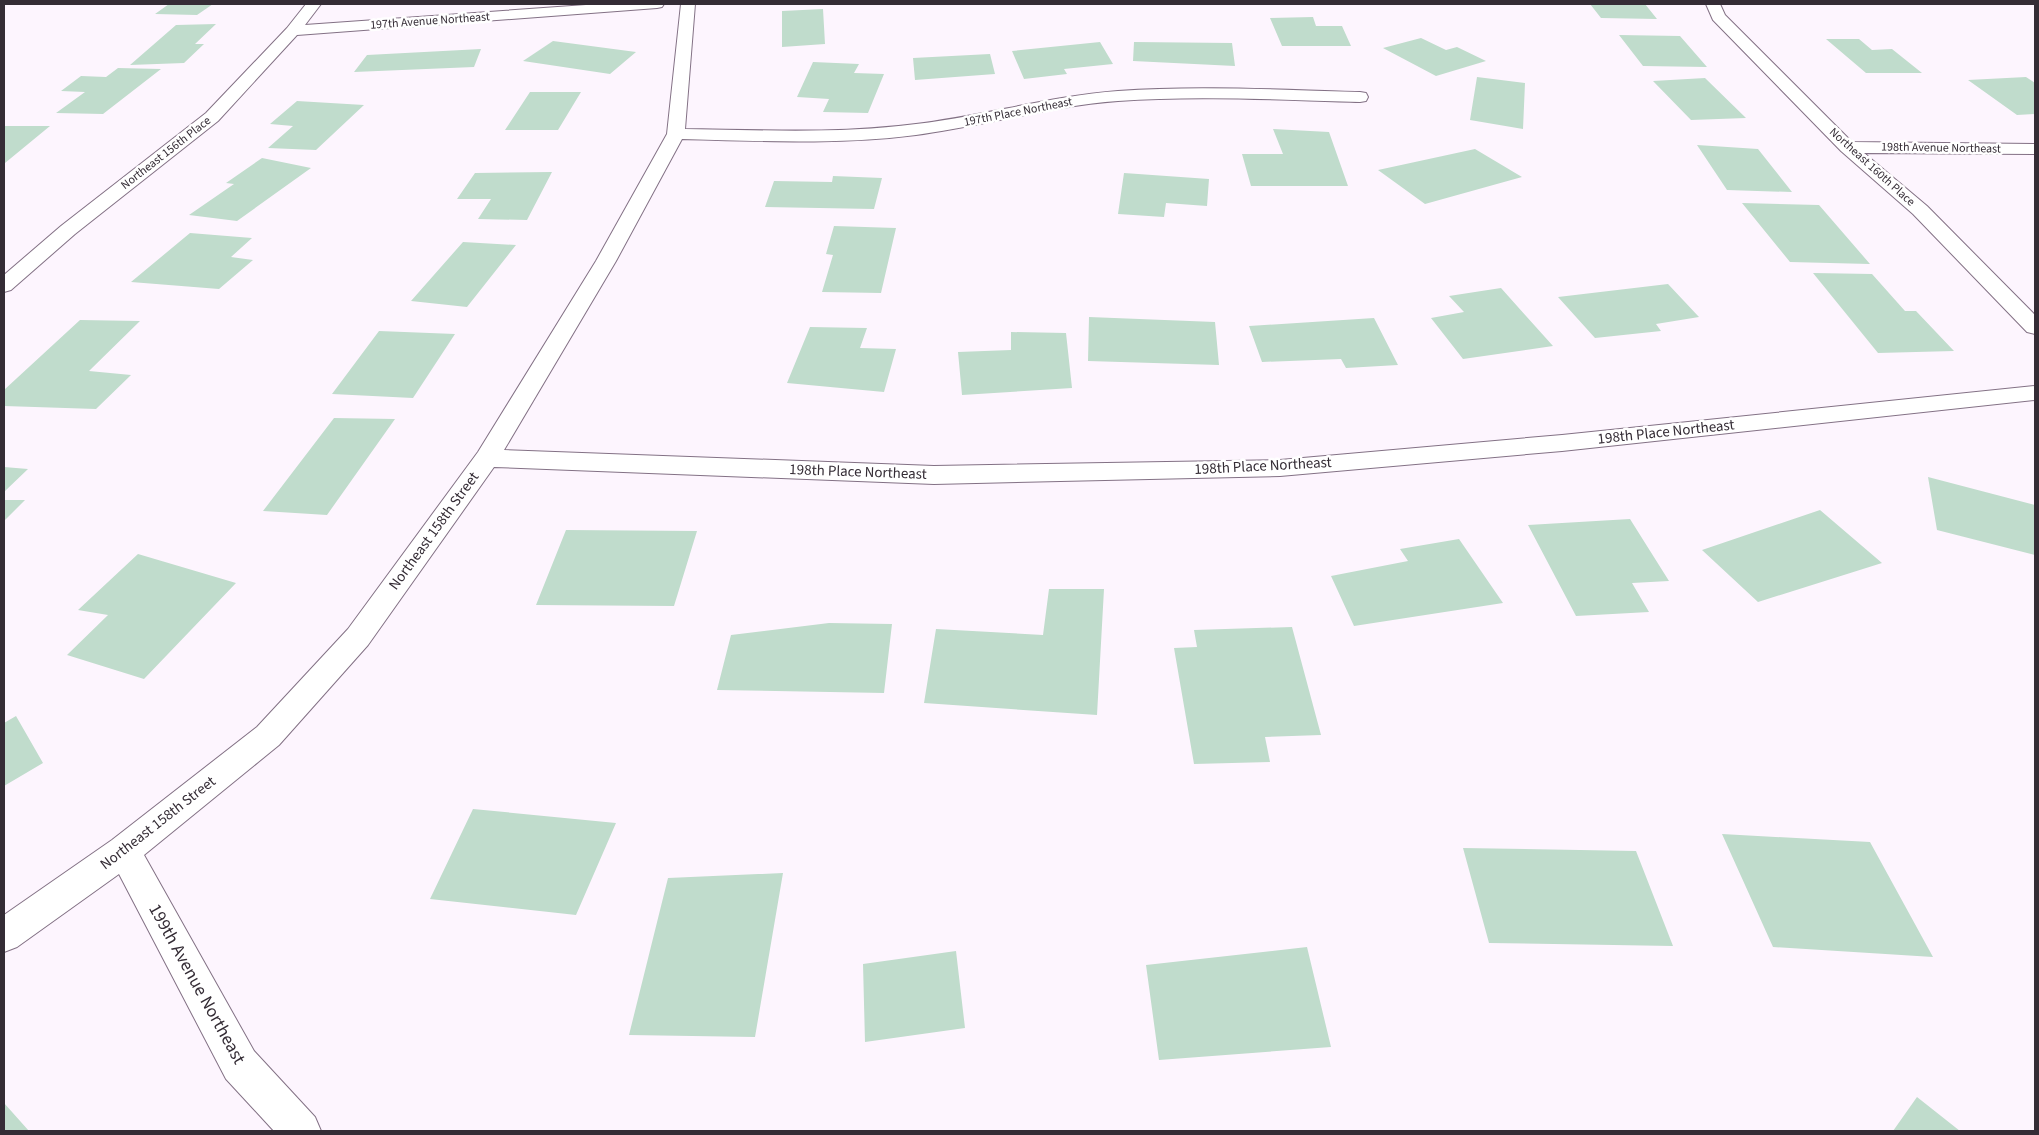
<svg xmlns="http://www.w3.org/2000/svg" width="2039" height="1135" viewBox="0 0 2039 1135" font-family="'Source Sans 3',sans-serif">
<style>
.building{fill:#c0dccc}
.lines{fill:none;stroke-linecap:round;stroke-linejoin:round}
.minor-casing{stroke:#837185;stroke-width:2}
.minor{fill:#fff;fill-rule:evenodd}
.labels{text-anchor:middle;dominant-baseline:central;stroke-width:5;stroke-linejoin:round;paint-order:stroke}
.far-street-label{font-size:12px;fill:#342c35;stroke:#fff}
.street-label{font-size:15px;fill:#342c35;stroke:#fff}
.near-street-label{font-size:18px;fill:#342c35;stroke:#fff}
</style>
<rect width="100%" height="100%" fill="#fdf5fe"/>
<path class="building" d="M169,4H213L197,15L155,14Z
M1590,4H1645L1657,19L1601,18Z
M823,9L825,44L782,47V11Z
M1313,17L1316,26H1342L1351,46H1282L1270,18Z
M216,24L195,44H204L184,63L130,65L176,25Z
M1619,35L1680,36L1707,67L1643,66Z
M1421,38L1446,50L1457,47L1486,61L1436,76L1383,48Z
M1826,39H1859L1872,50L1892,49L1922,73H1866Z
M553,41L636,52L610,74L523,61Z
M1100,42L1113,64L1064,69L1067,74L1024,79L1012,51Z
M1134,42L1232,43L1235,66L1133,61Z
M481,49L474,67L354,72L367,55Z
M990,54L995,74L915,80L913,58Z
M813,62L859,64L854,73L884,74L868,113L823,112L829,99L797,97Z
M118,68L161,69L103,114L56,113L85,92L61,91L81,76L106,77Z
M1477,77L1525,83L1523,129L1470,120Z
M2026,77L2035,83V114L2017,115L1968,80Z
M1705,78L1746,118L1691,120L1653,81Z
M530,92H581L558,130H505Z
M297,101L364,105L316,150L268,148L293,126L270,124Z
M4,126H50L5,163Z
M1273,129L1329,132L1348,186H1251L1242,154H1283Z
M1697,145L1758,149L1792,192L1727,190Z
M1475,149L1522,177L1425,204L1378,170Z
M262,158L311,168L237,221L189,215L234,184L226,183Z
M552,172L527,220L478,219L491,199H457L475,173Z
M1124,173L1209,179L1207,206L1166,203L1164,217L1118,214Z
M833,176L882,178L874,209L765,207L774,181L832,182Z
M1742,203L1819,205L1870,264L1790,262Z
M834,226L896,228L881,293L822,292L833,255L826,254Z
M190,233L252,238L231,257L253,260L219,289L131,282Z
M463,242L516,245L467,307L411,301Z
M1813,273L1872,274L1905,311H1916L1954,351L1878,353Z
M1668,284L1699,317L1656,324L1661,331L1595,338L1558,297Z
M1501,288L1553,346L1463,359L1431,318L1464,312L1449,296Z
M1089,317L1215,322L1219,365L1088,361Z
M1374,318L1398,365L1346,368L1341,359L1262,362L1249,326Z
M80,320L140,321L89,371L131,375L96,409L4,406V390Z
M810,327L867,328L860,348L896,349L884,392L787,383Z
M379,331L455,334L413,398L332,394Z
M1011,332L1066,333L1072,388L962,395L958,352L1011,350Z
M334,418L395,419L327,515L263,511Z
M4,467L28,469L4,492Z
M1928,477L2035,505V555L1937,530Z
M4,500H25L4,521Z
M1820,510L1882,563L1758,602L1702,550Z
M1630,519L1669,581L1632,583L1649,612L1576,616L1528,525Z
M566,530L697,531L674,606L536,605Z
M1459,539L1503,603L1354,626L1331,576L1408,561L1400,549Z
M138,554L236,583L144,679L67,655L108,615L78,610Z
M1049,589H1104L1097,715L924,703L936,629L1043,635Z
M829,623L892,624L884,693L717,690L731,635Z
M1292,627L1321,735L1265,737L1270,762L1194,764L1174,648L1197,647L1194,630Z
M16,716L43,763L4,786V723Z
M473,809L616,823L576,915L430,899Z
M1722,834L1870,842L1933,957L1773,947Z
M1463,848L1636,851L1673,946L1489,943Z
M783,873L755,1037L629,1035L668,878Z
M1307,947L1331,1047L1159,1060L1146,965Z
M956,951L965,1028L865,1042L863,964Z
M1917,1097L1960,1131H1893Z
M4,1103L29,1131H4Z"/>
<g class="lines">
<defs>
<path id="minor" d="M306,4H321L305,25L600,4H664L662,7L657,8L297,35L218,121L75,234L11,290L4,292V275L61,226L206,113L287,28Z
M681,4H695L685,129C762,130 840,134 916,124C984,116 1050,96 1118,91C1198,85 1280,90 1360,92L1366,93L1368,97L1366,101L1360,102C1280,100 1198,95 1118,101C1050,106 984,126 916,135C839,145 760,141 682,139L616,261L504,450L934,466L1280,460L1562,435L2035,386V400L1562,451L1280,476L934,484L494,467L368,645L279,745L144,855L254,1051L315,1117L321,1131H274L226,1079L119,874L17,947L4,952V915L112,840L257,727L348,629L478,452L596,261L667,134Z
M1706,4H1720L1725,15L1852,142L2035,144V154L1864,153L1927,206L2035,315V334L2027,332L1913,214L1841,151L1713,20Z"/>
</defs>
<use href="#minor" class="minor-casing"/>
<use href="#minor" class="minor"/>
</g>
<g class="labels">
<g class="far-street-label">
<text transform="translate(430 21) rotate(-4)">197th Avenue Northeast</text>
<text transform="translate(1018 112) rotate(-11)">197th Place Northeast</text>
<text transform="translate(1941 148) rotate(1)">198th Avenue Northeast</text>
<text transform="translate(166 153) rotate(-38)">Northeast 156th Place</text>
<text transform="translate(1872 167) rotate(42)">Northeast 160th Place</text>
</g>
<g class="street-label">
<text transform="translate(1666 432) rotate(-6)">198th Place Northeast</text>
<text transform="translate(1263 466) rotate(-3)">198th Place Northeast</text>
<text transform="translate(858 472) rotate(2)">198th Place Northeast</text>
<text transform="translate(434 531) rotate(-54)">Northeast 158th Street</text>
<text transform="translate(158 823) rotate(-38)">Northeast 158th Street</text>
</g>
<g class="near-street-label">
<text transform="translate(197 984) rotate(61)">199th Avenue Northeast</text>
</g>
</g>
<rect width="2039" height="1135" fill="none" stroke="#342c35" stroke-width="10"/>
</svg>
